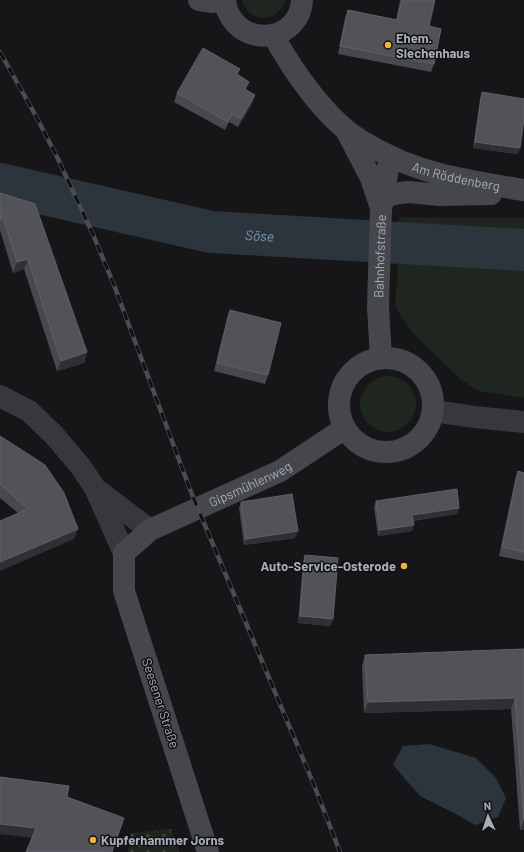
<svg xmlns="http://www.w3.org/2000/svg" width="524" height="852" viewBox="0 0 524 852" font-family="Barlow,sans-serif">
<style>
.green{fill:#1e261f}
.cemetery{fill:url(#cemetery-stones)}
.water{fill:#2c353c}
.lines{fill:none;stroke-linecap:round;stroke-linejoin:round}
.river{stroke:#2c353c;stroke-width:42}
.street{stroke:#37383d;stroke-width:22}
.secondary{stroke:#45474d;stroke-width:22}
.rail-casing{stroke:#4a4c52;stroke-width:4.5}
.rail{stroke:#111113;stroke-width:3;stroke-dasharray:9;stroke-linecap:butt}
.wall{fill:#47494d}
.shaded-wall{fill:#2f3033}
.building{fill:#525359;stroke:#5f6168}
.poi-dot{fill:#f2b134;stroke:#111113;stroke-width:1.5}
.labels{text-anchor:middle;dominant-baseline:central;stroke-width:3;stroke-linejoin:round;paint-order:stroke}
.poi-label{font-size:13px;font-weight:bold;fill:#a8adb8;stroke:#111113;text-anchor:start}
.street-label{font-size:13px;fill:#a8adb8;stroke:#111113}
.water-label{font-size:14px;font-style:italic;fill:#7f9bb3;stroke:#111113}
</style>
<defs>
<pattern id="cemetery-stones" width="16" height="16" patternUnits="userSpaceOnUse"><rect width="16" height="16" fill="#1e261f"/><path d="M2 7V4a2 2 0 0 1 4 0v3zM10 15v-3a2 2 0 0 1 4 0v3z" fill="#3c433d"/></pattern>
</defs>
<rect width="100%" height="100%" fill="#161618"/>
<path class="green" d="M242,0H286C278,23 249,25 242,0Z
M399,217L445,218H524V398L479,391L460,379L413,333L400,315L395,305L397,283Z
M360 404a28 28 0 1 1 56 0a28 28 0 1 1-56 0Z"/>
<path class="cemetery" d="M171,829L179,852H128L131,833Z"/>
<path class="water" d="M429,744L476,758L496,778L506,798L498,817L475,825L454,813L420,796L393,765L403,746Z"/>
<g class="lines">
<path class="river" id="s1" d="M0,184L211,232L524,250"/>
<path class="street" d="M0,396L29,411L54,435L81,467L95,488L124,553
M434,411L474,417L524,422
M96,489L150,530"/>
<g class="secondary">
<path d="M199,0L213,2L225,0"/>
<path d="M225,0C226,4 226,9 228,12C244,49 300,41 302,0"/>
<path id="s2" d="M273,35C293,71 325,118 360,140C384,155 415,168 443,175C470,181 497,186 524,190"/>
<path d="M347,132L371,178L380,205"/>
<path d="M382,200L391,195L400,193L409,192L439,195L491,194"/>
<circle cx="386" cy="405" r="47"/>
<path id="s3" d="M381,358L378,307L381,210L390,156"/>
<path id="s4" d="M208,852L124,591V553L150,530L280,471L345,428"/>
</g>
<defs>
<path id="rail" d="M0,52L37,118L58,159L92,232L114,285L191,492L314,785L340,852"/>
</defs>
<use href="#rail" class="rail-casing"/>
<use href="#rail" class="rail"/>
</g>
<path class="wall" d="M400,0H435L429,26L434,64L431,72L338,54L345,18L348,10L396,20Z
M240,69L237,75L246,90L252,104L238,127L229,122L225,130L174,102L177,93Z
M482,92L518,154L473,148L480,99Z
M0,193L87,352L84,363L57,371L24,269L13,273L0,230Z
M230,310L268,375L265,384L214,371L227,318Z
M0,436L74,539L18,513L0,498Z
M518,471L524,473V561L499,556L515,480Z
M376,501L459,508L457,514L413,521L412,531L378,536L374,507Z
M241,502L295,538L244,545L239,508Z
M305,555L333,619L330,626L298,623L303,561Z
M524,649V830H520L511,709L364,713L362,666L365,655Z"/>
<path class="shaded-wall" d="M255,95L252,104L238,127L241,119Z
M232,114L229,122L225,130L228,122Z
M475,142L520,148L518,154L473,148Z
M28,259L24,269L13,273L17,262Z
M87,352L84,363L57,371L61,361Z
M459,508L457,514L410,521L412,515Z
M414,525L412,531L378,536L380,530Z
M78,529L74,539L0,571V562Z
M298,531L295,538L244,545L246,539Z
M300,616L333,619L330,626L298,623Z
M515,698L511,709L364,713L368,702Z
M524,820V830H520Z
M0,824L36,828L33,838L0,834Z"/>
<path class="building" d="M402,0H435L429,26L441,29L434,64L340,46L348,10L397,20Z
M203,48L240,69L237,74L249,82L245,89L255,95L241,119L232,114L228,122L177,93Z
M482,92L524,99V119L520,148L475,142Z
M0,193L35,204L87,352L61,361L28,259L17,262L2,214L1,220H0Z
M230,310L281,323L268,375L217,363Z
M0,436L45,465L64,493L78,529L0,562V521L28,509L0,484Z
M518,471L524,473V552L502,547Z
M457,489L459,508L412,515L414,525L380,530L376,501Z
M292,494L298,531L246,539L241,502Z
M305,555L338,558L333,619L300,616Z
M524,649V820L515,698L368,702L365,655Z
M0,777L69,786L67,797L124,818L112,852H26L36,828L0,824Z"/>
<g class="poi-dot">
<circle cx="388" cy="45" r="4"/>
<circle cx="404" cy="566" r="4"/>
<circle cx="93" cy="840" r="4"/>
</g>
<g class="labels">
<g class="poi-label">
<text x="396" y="38">Ehem.<tspan x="396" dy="15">Siechenhaus</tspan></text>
<text x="396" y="566" text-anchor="end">Auto-Service-Osterode</text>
<text x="101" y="840">Kupferhammer Jorns</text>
</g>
<g class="street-label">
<text stroke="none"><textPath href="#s2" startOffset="241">Am Röddenberg</textPath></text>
<text stroke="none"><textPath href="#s3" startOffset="102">Bahnhofstraße</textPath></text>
<text stroke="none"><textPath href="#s4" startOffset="457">Gipsmühlenweg</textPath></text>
<text transform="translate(161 703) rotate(72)">Seesener Straße</text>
</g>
<g class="water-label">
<text stroke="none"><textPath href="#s1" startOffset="265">Söse</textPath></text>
</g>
</g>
<g transform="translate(488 816) rotate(357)" stroke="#111113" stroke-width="3" paint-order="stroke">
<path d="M0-3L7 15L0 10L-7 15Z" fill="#a8adb8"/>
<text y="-6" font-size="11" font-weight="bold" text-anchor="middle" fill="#a8adb8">N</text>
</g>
</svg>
